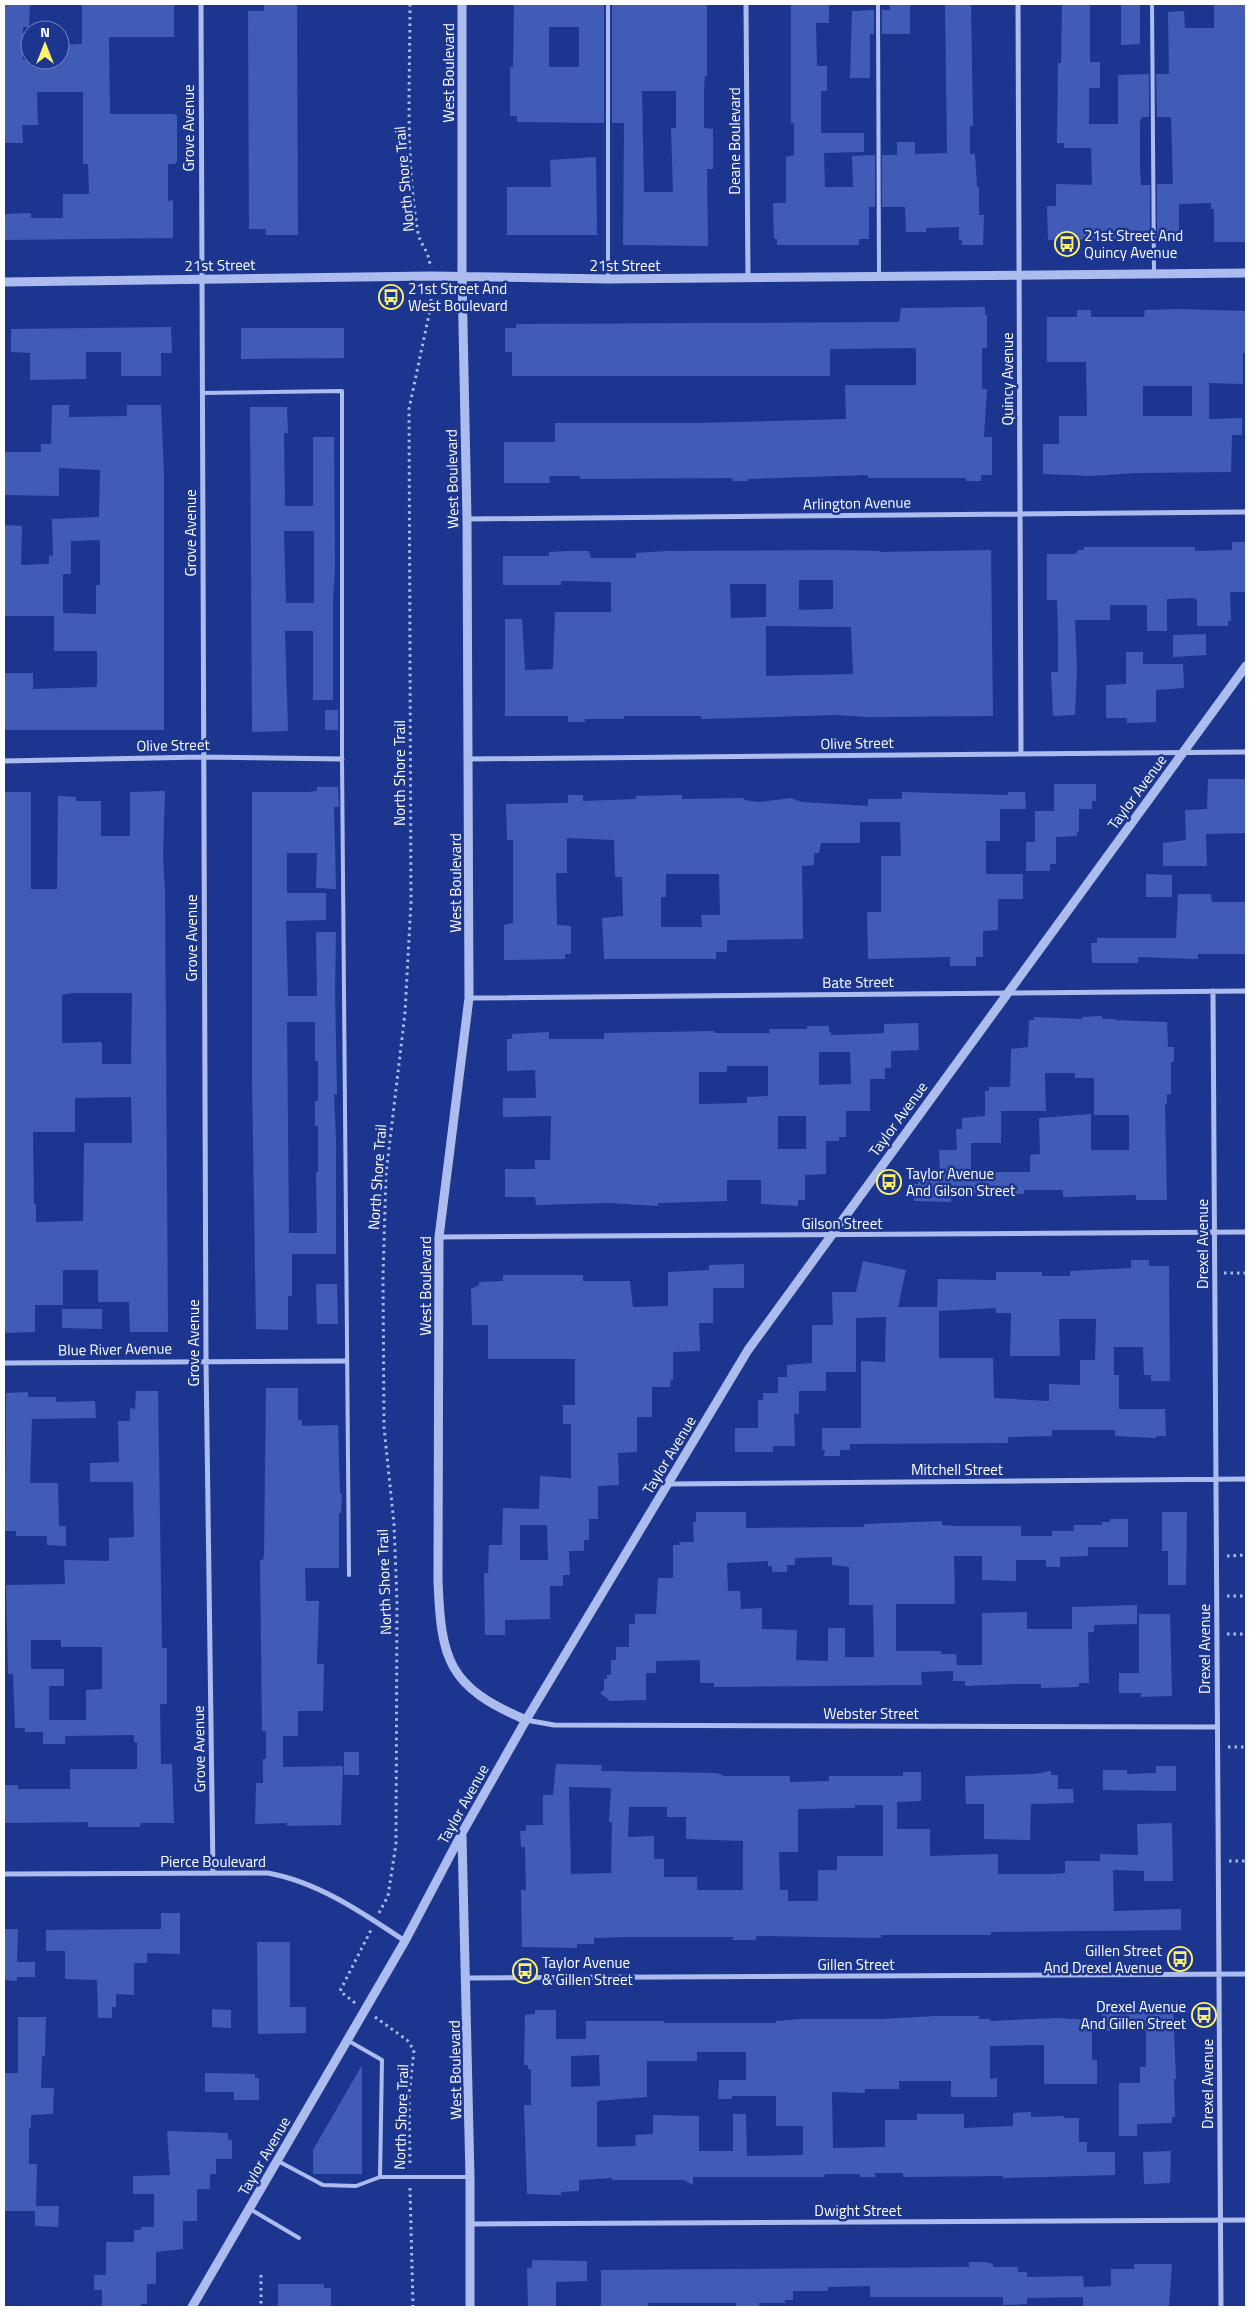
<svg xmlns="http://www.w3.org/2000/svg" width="1250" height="2311" viewBox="0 0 1250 2311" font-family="'Titillium Web',sans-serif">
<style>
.building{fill:#415cb6;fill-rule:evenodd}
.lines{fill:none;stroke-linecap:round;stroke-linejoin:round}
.path{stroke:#acbcee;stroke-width:3;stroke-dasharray:2.5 4;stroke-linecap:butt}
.service{stroke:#acbcee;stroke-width:4}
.minor{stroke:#acbcee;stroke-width:5}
.tertiary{stroke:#acbcee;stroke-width:9}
.labels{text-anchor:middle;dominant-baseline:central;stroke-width:5;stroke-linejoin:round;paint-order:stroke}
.street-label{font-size:15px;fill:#fff;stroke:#1c3690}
.poi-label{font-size:15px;fill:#fff;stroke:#1c3690;text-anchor:start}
</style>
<rect width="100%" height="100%" fill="#1c3690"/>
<path class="building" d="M4,4H30L29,27H23V60H60V45L82,44V4H174V37H109L110,114H175L177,116V161L175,164H168V201L173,200V238L4,240V214L31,213V218H63V194H89L88,164H83V92H37L38,125H22L23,143H4Z
M297,4L298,235H266V229H249L248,11H264V5Z
M514,4H604V123L517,122V116H510V67H513ZM549,27H579V67H549Z
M612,4H707V76H705L704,91V128L713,129V169H707L708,246L623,245L624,123H612ZM642,91H676V128H671L673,192H644Z
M791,4H829V23H816L817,66H827V91H821V133H864V152L824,153L825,187H853L852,156L875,155V207H869V239H859V245H777V239H774L773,203H786V157L794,155V123H791Z
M890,4H910V34H882V10H890Z
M945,4H971L973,126H970V154H975L977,187H979V215H984L983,245H962V240H959V227L926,228V232H906L905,207H882V155H897V142H915V154L947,153Z
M1062,4H1090V62H1100V88H1089V124H1118V75L1149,74V117H1142L1140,122V169L1141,185H1150V236L1132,239L1048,240L1047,206H1056V184L1092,185L1091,148H1064V143H1057L1058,63H1061Z
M1121,4H1140V44L1121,45Z
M1214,4H1246V242H1214V209H1211V203L1179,204V236H1157V184H1173L1171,117H1157L1156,74H1169L1168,12L1184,11L1185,28H1214Z
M874,10V34H870V78H850L852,11Z
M596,157L597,235H507V187H551L550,160Z
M985,307V315H987V348H982V389H987L984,437H992V475H981V481H966V478H868V475L748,479V481H733L732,478L580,479V476H549L550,483H504V442H555V423H697L846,419L845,385H916V348L830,349V376H512V352H505V328H516V324L899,322L901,308Z
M1178,309L1246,311V353H1243V384L1209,383V419L1242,418V435H1232L1231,472L1137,473L1091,476L1043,474V444H1059V416H1087L1086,362H1047V317H1077V310H1091V317H1144L1145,310ZM1143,386H1192V416H1143Z
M171,327L172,353H161V376H121V352H86V379L30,380V353L11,352V329Z
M241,328H344V358L241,359Z
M52,405H69V417L127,416V405H161L164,474V730H4V673H33V689L96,687L97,685V651H54V616H4V525L22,526L21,565L49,564V555L53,556L52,519L99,517L100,470L59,468V496L4,495V452H41V444H51ZM100,540V585H96V614L63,613V574H71V541Z
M250,407H287L288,433H284L285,506H313V437H334L335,567L333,601V700H313V631H285L288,731L252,732ZM284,531H314V603H286Z
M1232,542H1246V592H1230L1231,621H1228V626H1197V600L1194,598L1167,599V631H1147V605H1110V620H1075L1077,669L1075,715L1053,716L1051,672H1058V632L1057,600H1047V554H1076L1078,550H1084V547H1195V551L1232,550Z
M833,550L880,551V552L991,550L993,716L867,717L836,715L701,719V716H624V719H585V722H568V716H505V619H522L525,670L553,669L555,612H611V582L561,581V585H503V556H549V552L569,551H589L591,558H636V553L667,551ZM799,580H833V609L799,610ZM730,584H766V621V617L731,618ZM766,626L851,627L853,674L766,676Z
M1206,634V655L1173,657V635Z
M1126,652H1143V664H1183L1184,688L1156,690V722L1127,723V718H1106V685L1126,684Z
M325,710H338V730H325Z
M1208,779H1246V833L1206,834L1207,866H1163V843L1186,840L1185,810L1207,809Z
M1054,784H1096V801H1092V809H1079V832H1077V836L1056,837V864H1050V871H1026V842H1035V811H1054Z
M317,787H338L339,807H334L336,889L316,888L317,853H287V893H326V920L286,921L288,996H317L316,932H336L335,991L337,1094H334L336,1140V1254H292V1296H288V1330L256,1329L252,1079V792H309L317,791ZM287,1022H315V1061H318V1101H315V1126H318V1172H316L317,1233H289Z
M165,791L163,856L165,891L168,1332H130L129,1302H98V1270H63V1305H35V1332L4,1333V792H31V889H57L58,796L76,797V801H101V836H130V792ZM73,993H132L131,1064H102V1042L62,1043V995ZM131,1097L132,1143H84L83,1221L36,1222V1204H34L33,1132H75V1098Z
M902,792L1008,795V792H1025L1026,809H1000V841H986V874H1023V899H998V930L983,931V957H976V966H950V957L868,959L867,912H881V856H901L900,822H860V843H821L819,853H814V865L802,866L803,939L727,940V952H716V959H604L602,918L623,916L622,877H615L614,840L567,838V873H556L557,925L571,926V954H565V959L504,960V925L513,923V840H507L506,804L568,803V795H583V801L636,799V796L682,795V799L744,798V800L759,802L791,798L802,802L868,806V799H900L902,798ZM666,874H719L720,915H701L702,927H661V897H666Z
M1146,874L1172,875V897H1146Z
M1178,894H1211L1212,902H1246V954H1198V959L1138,957V963H1092L1091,943H1097V938H1176Z
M1102,1016V1019H1115V1020L1167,1022L1168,1047H1174V1062H1171V1094H1167V1104H1165L1167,1200H1136V1195L1063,1197V1190H1024V1194H951V1202L914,1201V1184H918L920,1174H940L939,1150H957L956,1129H962V1118L985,1116V1091H989V1087H1010L1011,1049L1028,1047L1029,1020H1034V1017L1082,1019V1017ZM1045,1073H1075V1078H1094V1115H1129V1150H1091V1114L1039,1118L1040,1154L1030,1155V1172H971V1143H1001V1111H1046Z
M918,1023L919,1050L891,1051V1068H885V1079H870V1111H846V1137H839V1141H826V1174L805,1175V1200H798V1206L761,1204V1180H727V1201L658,1203V1206L609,1203L536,1205L535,1197H505V1169H535V1160H550L551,1116L503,1117V1098H536L535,1070L507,1071V1039H512V1034L549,1032V1039H604V1033L714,1031L715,1033H770L769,1029H807V1026H829V1032H831V1035L867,1034L884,1033V1024ZM819,1052H850L851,1084L819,1085ZM727,1066H768V1096L747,1097V1103L699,1104V1072H727ZM778,1116H806V1149H778Z
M1131,1260H1149V1266H1169L1170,1381H1151V1375H1144L1143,1347H1114V1375H1119V1409H1165L1166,1436H1156V1438L1115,1436V1430H1052V1436L1008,1437V1443L850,1444V1450H840V1456H824L825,1450H822V1428H861V1361L885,1362L886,1317L856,1318V1372H826V1391H799V1414H794L795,1446H773V1452H735V1428H758V1400H763V1393H778V1377H787V1365L812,1363V1325H833L832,1292H856L863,1261L906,1270L898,1307H937L938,1279L996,1280V1272H1042V1276H1070V1271L1131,1268ZM996,1308V1313H1011L1010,1356H1060L1059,1319H1096L1095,1360H1080V1385L1049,1384V1401L994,1398L993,1358H939V1311Z
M744,1264V1288H713V1323H699L700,1351L673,1352V1380L670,1381V1387H652V1417H637V1452L618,1453L619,1485L598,1486V1519H589V1540H584V1551H569L570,1575H563V1586H550V1619L505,1620V1635H485L484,1573H488L489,1545H502L503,1508L539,1509L540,1476L571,1478V1424H563V1405H575V1359H488V1325H472L471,1289L479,1285V1282L503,1281V1275H583V1281H630L633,1307L668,1306V1272L709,1270V1265ZM520,1525H547L548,1560H520Z
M316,1284H337L338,1324H317Z
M62,1309H102V1329L62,1328Z
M266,1388H298V1420H302V1426L338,1425L340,1494H342L341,1513H339V1568H305L306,1601H319L317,1664H324L323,1711H298V1736H283V1767L343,1766L341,1825L287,1826V1823L255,1824L256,1783H263V1759H266V1731H262L260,1560H263L264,1554Z
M136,1391H158L162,1648H167V1704H160L161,1764H172L174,1823H141L140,1827H88V1822L4,1823V1785H18V1789H70V1769H137V1742H134V1735L65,1736V1744H43V1732H25V1728H15L13,1674H8L6,1585L65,1584L64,1560L109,1561V1538L134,1537L133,1482H90V1463L119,1462L118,1421H130V1408L135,1409ZM31,1640H61V1647H102V1689L86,1690V1720H49V1686H64V1669H31Z
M28,1392V1397H56V1402L95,1401L96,1418L32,1419L30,1483H58L59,1526H66V1546L47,1545V1536H16V1531H5L6,1393Z
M696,1512H746V1528L864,1527V1524L942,1521V1525L954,1526H1021V1536H1052V1531H1074V1525H1102V1522H1110V1519H1128V1547H1088V1556L1060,1557V1567H1046V1560H1016V1581L982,1580V1556H954L955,1604H896V1651H941V1654H956L957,1665H982V1613L1027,1612V1629H1072V1607L1137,1605V1624L1094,1625V1632H1088L1089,1683H1079V1687L1041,1688V1684H1017L965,1686V1681H953V1671L921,1672L922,1685L714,1687V1683H700V1660L656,1661V1673H646V1700L610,1701L600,1693L604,1690V1679H607V1675H611V1660H616V1647H629V1624H635V1614H656L658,1578H673V1545H680L679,1542H694L693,1522H696ZM832,1557V1565L849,1567V1605H873L874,1657H845V1628H828V1661L796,1660L797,1630L762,1629V1608L741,1609L740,1591H728L727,1563L768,1561V1566H772V1572H787V1565H795V1558Z
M1162,1512H1187L1186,1585H1168V1551H1162Z
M1139,1614H1170L1172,1696L1141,1697V1693H1119V1673H1139Z
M344,1752H359V1775H344Z
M556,1764L602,1765L601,1771L717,1773L724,1776H790V1782L829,1781V1776H903V1772H921V1801L897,1802V1829H930V1856L998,1854V1874H1052L1065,1873V1861H1100V1854L1138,1855L1137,1824L1172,1823L1173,1881H1144V1871L1113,1870L1114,1911L1181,1909V1930L991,1932V1935H881V1938L756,1936V1940H733V1937H626L594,1938V1944H577V1948L522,1947L521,1890H526L525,1847H521L520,1831H526V1825H543V1795H553ZM569,1787L611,1788L609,1822H612L611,1873L571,1874ZM855,1805H883V1856H837V1870H818V1901H788V1890H780L779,1852H798V1809L855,1808ZM629,1807H667V1817H686V1839L743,1841V1890H697V1877H664V1859H654V1836L628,1837Z
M1156,1766H1176V1791L1103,1790V1770H1127V1774L1156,1773Z
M1051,1771V1775H1058V1789H1073L1074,1803L1031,1804L1030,1840L984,1839V1804H966L965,1776L1034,1774Z
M161,1913H180V1954L147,1953V1963H134V1995L116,1994V2007H112V2018H98L97,1980L65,1979V1951H46V1930L161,1929Z
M4,1929H18L17,1962H35V1977H17V1981L4,1980Z
M257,1942H290V2007H306V2033L258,2034Z
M212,2009L231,2010V2028L212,2027Z
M1143,2009H1173L1176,2079H1174L1175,2117H1172V2123L1137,2124V2136H1119V2083H1140V2067H1146V2031H1102V2011H1143Z
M535,2010H556V2039H586V2021H664V2023H776V2021L801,2019H882L935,2016H979V2019H990V2021L1057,2018L1092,2020V2060H1097V2084H1044V2045L990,2046V2079L997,2078V2097H951V2081H899V2089H865V2093L832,2092L833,2148L885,2147V2120H917V2114H964V2128L1013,2126V2113L1031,2112V2117L1064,2116V2118H1079V2142H1087V2152H1115V2175L1003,2178V2176L903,2177V2173H875V2177H860V2174H825L824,2177H693V2185L684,2180H612V2178L579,2180V2191L561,2192V2195L527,2194L524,2105H531V2069H528V2065H524L525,2015L535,2014ZM697,2052H746V2080H719L718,2099H732V2096H776V2126H803V2155L747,2156L746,2114H733V2151H699V2116L653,2115V2134L635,2135L636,2146L597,2147V2101L647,2097V2061H697ZM599,2055L600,2086L571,2087V2056Z
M18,2017H46L45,2056H42L41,2088H54L53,2114L31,2115V2128H29V2164H37L36,2206H59L58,2227L35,2226V2211H4V2073H18Z
M362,2065V2174H313V2150Z
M205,2073L255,2074V2078H259V2100H234V2092H205Z
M167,2131L228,2133V2140H232V2159H216V2174H210V2189H197V2221H183V2249L156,2252V2284H147V2304H141V2307H102V2290H94V2275H106V2242H134V2230H141V2227H154V2194H133V2176L170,2175Z
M1171,2151L1170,2183L1144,2184L1143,2152Z
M532,2260L587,2261V2281L556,2282V2307H528L527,2268H532Z
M969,2262H986L993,2264V2267H1018V2272H1027V2277L1083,2276L1084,2287L1111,2286V2269H1134V2264H1172L1169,2307L1083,2306V2297L1027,2298V2304L1003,2305V2297H870V2286L828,2287V2291H793V2300H785V2303H759V2307H736V2303H648V2307H601V2270L969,2267Z
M278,2284H324V2288H331V2307H278Z"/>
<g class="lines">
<path class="path" d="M410,4C410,80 405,158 418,233C420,244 428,249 430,265
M1224,1273H1246
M1227,1556L1246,1555
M1227,1596H1246
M1227,1634H1246
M1228,1747H1246
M1229,1861H1246
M379,1913L388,1896L396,1844L397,1602L394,1524L384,1427L383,1276L386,1174L405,1013L411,902L409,409L431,305V289
M355,2003L340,1991L371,1930
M375,2017L407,2040L414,2050L409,2095L410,2166
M410,2188L413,2307
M261,2275V2307"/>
<path class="service" d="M608,4V279
M878,4L879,276
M1152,4L1154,274
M202,393L342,391V759L349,1575
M347,2040L382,2060L380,2177
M278,2161L323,2185L356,2186L380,2177H470
M250,2209L299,2238"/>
<path class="minor" d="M201,4L206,1361L213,1873
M746,4L748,278
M1018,4L1021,754
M467,519L1246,512
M468,759L1246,752
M4,761L202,757L342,759
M1213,991L1221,2307
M469,998L1246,991
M439,1237L1246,1232
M4,1363L346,1361
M668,1484L1246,1479
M526,1720L554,1725L1217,1727
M4,1874L268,1873C318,1882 363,1913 405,1941
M466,1978L1246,1974
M471,2224L1246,2220"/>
<path class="tertiary" d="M462,4V277L467,519L469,998L439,1237L438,1580C441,1660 448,1687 526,1720
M4,282L431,276L608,279L1246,273
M462,1836L470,2177V2307
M192,2307L405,1941L462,1833L526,1720L748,1350L1246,666"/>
</g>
<defs>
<symbol id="bus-ring" viewBox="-11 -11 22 22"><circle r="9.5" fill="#1c3690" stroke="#fef26a" stroke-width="1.5"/><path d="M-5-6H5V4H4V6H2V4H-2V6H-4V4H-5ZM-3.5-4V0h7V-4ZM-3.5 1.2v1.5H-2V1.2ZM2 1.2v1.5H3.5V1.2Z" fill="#fef26a"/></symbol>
</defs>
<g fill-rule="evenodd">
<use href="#bus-ring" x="1053" y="230" width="28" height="28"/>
<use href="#bus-ring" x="377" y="283" width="28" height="28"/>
<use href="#bus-ring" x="875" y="1168" width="28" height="28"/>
<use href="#bus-ring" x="1166" y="1945" width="28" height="28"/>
<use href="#bus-ring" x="511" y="1957" width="28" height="28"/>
<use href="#bus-ring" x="1190" y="2001" width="28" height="28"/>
</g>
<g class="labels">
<g class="street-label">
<text transform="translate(448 73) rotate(-90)">West Boulevard</text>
<text transform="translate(188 128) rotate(-90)">Grove Avenue</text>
<text transform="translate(734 141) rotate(-90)">Deane Boulevard</text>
<text transform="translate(404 179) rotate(-95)">North Shore Trail</text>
<text transform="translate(220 265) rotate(-1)">21st Street</text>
<text x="625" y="265">21st Street</text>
<text transform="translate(1007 379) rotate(-90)">Quincy Avenue</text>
<text transform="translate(452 479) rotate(-91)">West Boulevard</text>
<text transform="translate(857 503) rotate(-1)">Arlington Avenue</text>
<text transform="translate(190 533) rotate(-90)">Grove Avenue</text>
<text transform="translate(857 743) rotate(-1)">Olive Street</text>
<text transform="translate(173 745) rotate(-1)">Olive Street</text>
<text transform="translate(399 773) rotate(-90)">North Shore Trail</text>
<text transform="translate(1137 792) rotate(-54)">Taylor Avenue</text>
<text transform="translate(455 883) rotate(-90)">West Boulevard</text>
<text transform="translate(191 938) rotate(-90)">Grove Avenue</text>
<text transform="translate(858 982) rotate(-1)">Bate Street</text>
<text transform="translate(898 1119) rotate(-54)">Taylor Avenue</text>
<text transform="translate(377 1177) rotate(-86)">North Shore Trail</text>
<text x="842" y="1223">Gilson Street</text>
<text transform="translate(1202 1244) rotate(-90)">Drexel Avenue</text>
<text transform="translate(425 1286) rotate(-90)">West Boulevard</text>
<text transform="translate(193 1343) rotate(-90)">Grove Avenue</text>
<text transform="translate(115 1349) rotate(-1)">Blue River Avenue</text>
<text transform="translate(669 1455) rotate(-59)">Taylor Avenue</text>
<text x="957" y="1469">Mitchell Street</text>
<text transform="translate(384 1582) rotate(-92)">North Shore Trail</text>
<text transform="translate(1204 1649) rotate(-90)">Drexel Avenue</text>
<text x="871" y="1713">Webster Street</text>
<text transform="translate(199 1749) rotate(-91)">Grove Avenue</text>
<text transform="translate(463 1804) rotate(-61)">Taylor Avenue</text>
<text x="213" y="1861">Pierce Boulevard</text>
<text x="856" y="1964">Gillen Street</text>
<text transform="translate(455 2070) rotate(-91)">West Boulevard</text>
<text transform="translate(1207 2084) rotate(-90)">Drexel Avenue</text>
<text transform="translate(401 2117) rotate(-88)">North Shore Trail</text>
<text transform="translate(264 2156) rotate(-60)">Taylor Avenue</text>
<text x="858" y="2210">Dwight Street</text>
</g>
<g class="poi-label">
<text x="1084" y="235">21st Street And<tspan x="1084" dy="17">Quincy Avenue</tspan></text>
<text x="408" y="288">21st Street And<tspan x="408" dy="17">West Boulevard</tspan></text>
<text x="906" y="1173">Taylor Avenue<tspan x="906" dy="17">And Gilson Street</tspan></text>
<text x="1162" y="1950" text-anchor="end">Gillen Street<tspan x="1162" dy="17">And Drexel Avenue</tspan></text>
<text x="542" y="1962">Taylor Avenue<tspan x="542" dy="17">&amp; Gillen Street</tspan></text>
<text x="1186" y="2006" text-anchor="end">Drexel Avenue<tspan x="1186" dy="17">And Gillen Street</tspan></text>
</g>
</g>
<rect width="1250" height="2311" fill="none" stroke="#ffffff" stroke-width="10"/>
<g transform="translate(45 45)"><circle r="24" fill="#1c3690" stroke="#7786bc"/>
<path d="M0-4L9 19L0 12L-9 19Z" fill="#fef26a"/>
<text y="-8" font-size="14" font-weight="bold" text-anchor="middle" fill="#ffffff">N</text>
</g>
</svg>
